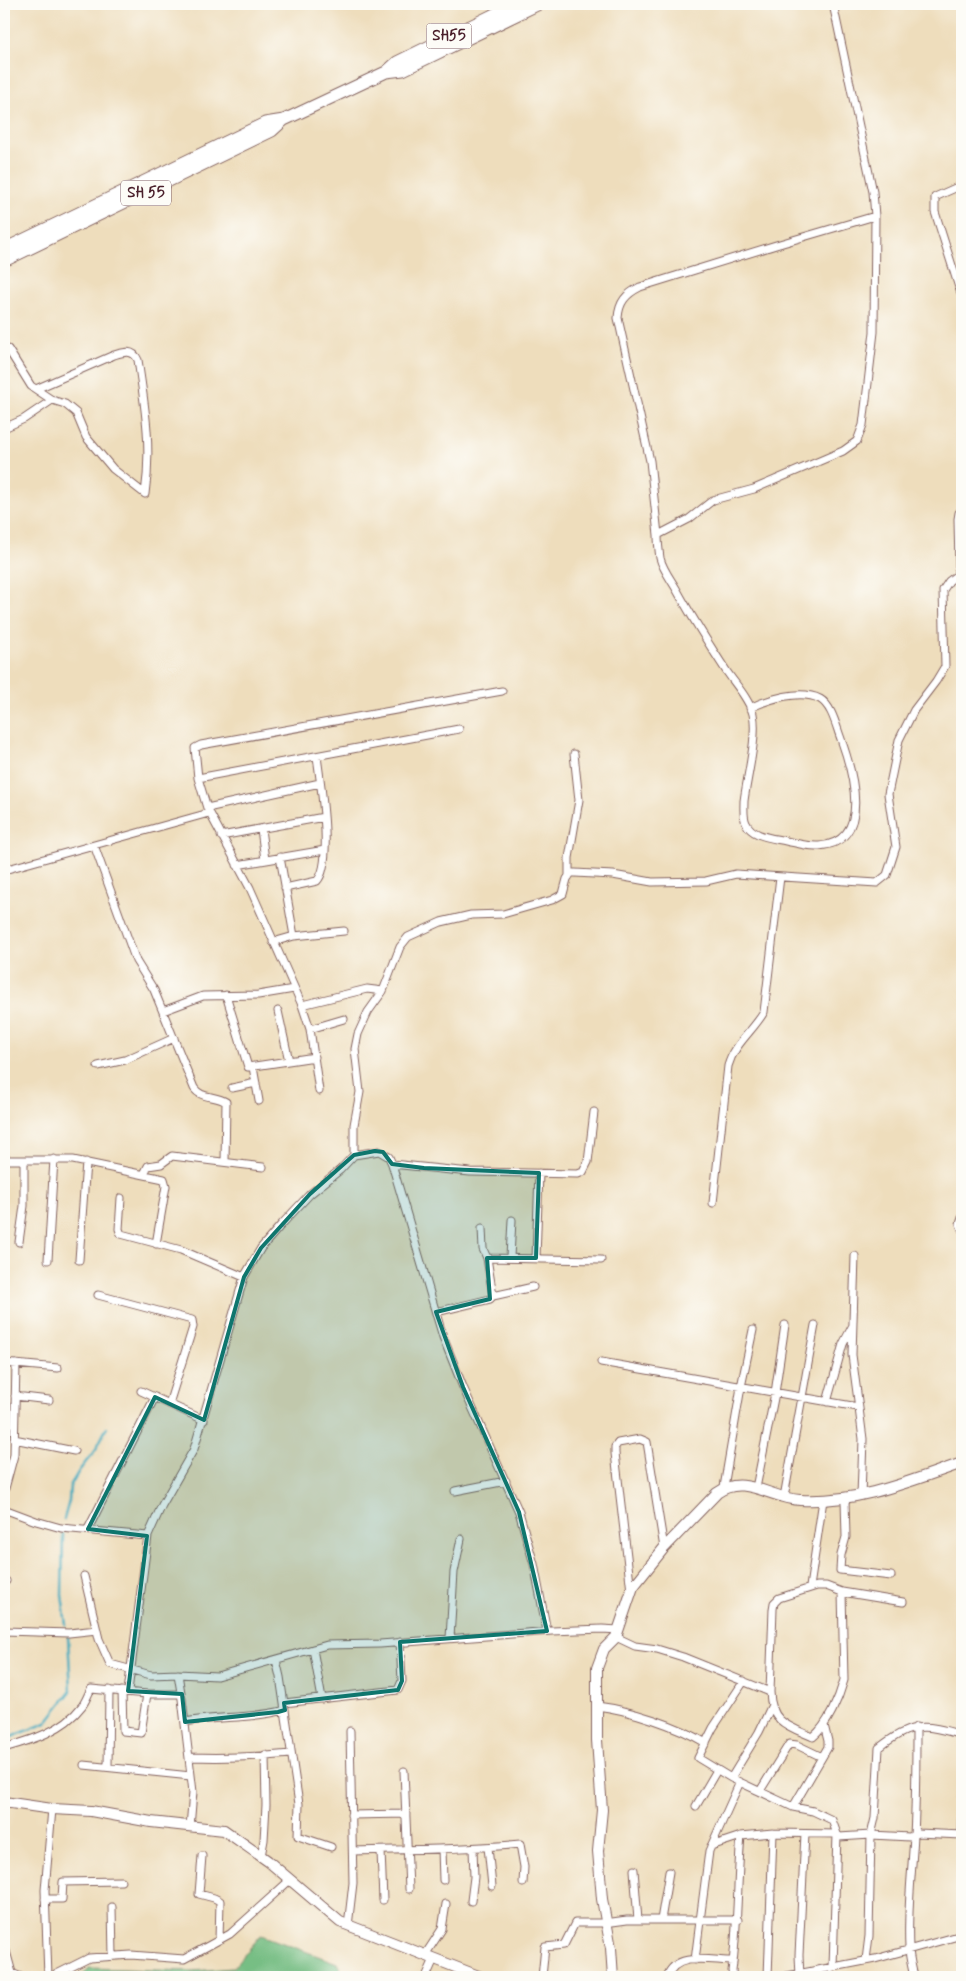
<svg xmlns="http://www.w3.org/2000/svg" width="966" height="1981" viewBox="0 0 966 1981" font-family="Mynerve,sans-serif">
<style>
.forest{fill:#77be84;stroke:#606e58}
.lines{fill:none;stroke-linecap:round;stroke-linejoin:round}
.stream{stroke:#3da9bd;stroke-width:2.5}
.street-casing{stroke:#83625e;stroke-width:9}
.secondary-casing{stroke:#83625e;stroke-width:12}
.primary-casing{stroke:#83625e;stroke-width:13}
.street{stroke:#fff;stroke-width:7}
.secondary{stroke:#fff;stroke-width:10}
.primary{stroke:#fff;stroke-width:11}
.marked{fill:#0f766e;fill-opacity:0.2;stroke:#0f766e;stroke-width:4;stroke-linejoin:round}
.labels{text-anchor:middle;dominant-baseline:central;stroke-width:4;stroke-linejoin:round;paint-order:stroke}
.shield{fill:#fdfcf7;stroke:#806168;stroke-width:1}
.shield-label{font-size:15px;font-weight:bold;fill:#4a1f2b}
</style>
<rect width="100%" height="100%" fill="#fdfcf7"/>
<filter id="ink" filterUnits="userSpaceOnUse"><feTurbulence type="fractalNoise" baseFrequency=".02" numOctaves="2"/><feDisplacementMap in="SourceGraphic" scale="10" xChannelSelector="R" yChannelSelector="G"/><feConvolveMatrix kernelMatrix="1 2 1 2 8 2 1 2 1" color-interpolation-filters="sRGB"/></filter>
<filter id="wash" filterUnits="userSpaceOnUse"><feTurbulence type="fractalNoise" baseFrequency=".0096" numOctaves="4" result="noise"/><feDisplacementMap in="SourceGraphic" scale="20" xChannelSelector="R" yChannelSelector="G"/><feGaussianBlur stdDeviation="1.12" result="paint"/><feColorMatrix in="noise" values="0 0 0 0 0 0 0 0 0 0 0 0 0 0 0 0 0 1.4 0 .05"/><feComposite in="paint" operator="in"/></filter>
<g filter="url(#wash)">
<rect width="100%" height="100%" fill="#eeddbc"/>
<path class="forest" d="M261,1935L337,1963L344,1977H81L89,1968L192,1971L233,1968Z"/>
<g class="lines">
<path class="stream" d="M64,1519L69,1501L70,1486L79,1471L96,1449L107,1427
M63,1534L62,1595L66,1625
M4,1740L46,1723L71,1691L68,1637"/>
</g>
</g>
<g filter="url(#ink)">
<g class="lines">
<defs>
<path id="street" d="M962,185L935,197V212L962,297
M4,350L8,349L31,386L52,400L24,419L4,428
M36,389L114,355C124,352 133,349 138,360C145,407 152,447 145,494L113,469L86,437L76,413L65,404L52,400
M658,535L650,461L618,318C619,302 626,294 640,287L776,245L875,216L873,192L833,4
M750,708C768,699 801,689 820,699C832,706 836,726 841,739C852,770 874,842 819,846C808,847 796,843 786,841C773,838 752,837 746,823C743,817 744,808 744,801C747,777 758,735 753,714C749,699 736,685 727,672C710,646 693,619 678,592C672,581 663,570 660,558C659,551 658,543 658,535L689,519L713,500L754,489L843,451L857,441L863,425L874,332L875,216
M198,778L459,729
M207,808L320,783
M261,829L265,860
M221,836L324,817
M94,845L136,961L154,990L194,1088C201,1099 216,1095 226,1102L225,1162
M280,857L294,936
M237,865L325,850
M4,870L209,813
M569,876V858L579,800L574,754
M285,888L317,881C334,864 320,781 317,756
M273,942L294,936L344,931
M383,991L367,989L302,1005L250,888L207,808L198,778L195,748L201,745L502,691
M226,995L248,1067L315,1057
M302,1005L310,1029L319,1091
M163,1011L203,996L258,995L294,989
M278,1011L289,1061
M310,1029L344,1019
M98,1066L125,1060L174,1038
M253,1067L259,1101
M232,1088L256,1083
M354,1155L379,1151L389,1157L392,1164L443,1337L463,1387L519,1512L534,1564L547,1631
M4,1160H73L164,1179L166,1186L156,1244
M392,1164L470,1172L578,1174L583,1172L588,1162L594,1112
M144,1174L148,1166L161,1164L172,1156L263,1167
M121,1198L119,1229L121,1234L181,1250L244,1277
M713,1203L728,1066C734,1044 753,1031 764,1012L780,877
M962,1218L960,1224L962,1229
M482,1228L483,1249L487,1258
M19,1242L24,1206V1160
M855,1256L852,1355L863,1439L861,1496
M510,1257L512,1220
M536,1258L539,1173
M48,1260L54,1159
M79,1260L86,1162
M98,1295L192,1320L193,1327L169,1404
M493,1296L533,1287
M436,1312L490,1299L493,1296L487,1258L601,1260
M601,1362L858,1407
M4,1363L58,1368
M141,1391L204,1420
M15,1396L49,1400
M827,1402L843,1344L852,1327
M14,1439L74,1451
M724,1487L741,1387L753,1330
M756,1488L775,1393L785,1325
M455,1491L506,1481
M4,1492L14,1455L16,1364
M784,1497L815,1325
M845,1499L846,1537L841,1555L840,1570L891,1576
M4,1509L36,1521L61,1528L148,1536
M88,1529L155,1397
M84,1576L99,1639L110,1664L151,1675L178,1674L217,1676L327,1645L380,1644L552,1631L602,1629L619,1630
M4,1580L6,1581
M810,1587L823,1500
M631,1591L615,1453V1447L618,1443L640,1439L647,1442L664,1548
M4,1631L69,1633L97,1630
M616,1637L635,1646L657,1649L683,1657L770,1692C771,1723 788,1726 813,1737C828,1725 839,1698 844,1680L842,1592
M450,1638L454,1572L461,1539
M313,1649L322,1699
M276,1660L280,1677L299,1804L298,1836L331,1847
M178,1674L182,1699L193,1792L190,1827
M744,1681L713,1728L698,1758L731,1778L759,1732L771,1707
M122,1691L123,1731L141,1733L147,1694
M128,1691L148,1536L162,1505L194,1449L244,1277L261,1248L281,1225L310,1194L340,1170L354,1155V1125L360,1092L355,1049L358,1034L368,1012L383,991L400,947L408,937L441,922L471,915L503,914L552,900L563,894L567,879L571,873H575L613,875L652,882L706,881L736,874L877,883L887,875L896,847L888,794L899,740L914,710L936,681L945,666L943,590L949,581L957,575L959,567L958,519L959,513L962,510
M770,1692L773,1609L774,1603L779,1598L817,1586H826L842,1592L903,1602
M284,1703L398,1690L402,1681L400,1642
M597,1706C630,1710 678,1726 706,1743
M185,1722C218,1716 253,1719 285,1710
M4,1748C32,1740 63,1731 82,1706C86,1701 88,1694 91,1689L147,1694H181
M189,1757C223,1758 258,1757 291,1754
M84,1765L191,1776
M108,1767L109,1690
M404,1771L409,1889
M731,1778L793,1807L813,1811L832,1820L837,1834L833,1967
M760,1791L789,1744L797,1745L822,1757
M696,1806L717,1770
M793,1807L828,1747V1741L824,1725
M351,1815L406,1814
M961,1835L962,1797
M711,1846L741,1836
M488,1847L492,1886
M442,1849L443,1880
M353,1851C408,1849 464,1850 520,1844L524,1867L523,1883
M381,1851L383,1900
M202,1856L199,1894L214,1898L220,1901L219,1940
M261,1856L264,1840L266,1805L265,1755
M634,1870L638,1920
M45,1899H62L63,1882L121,1881
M471,1901L474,1877L473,1848
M112,1907L113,1956
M661,1920L669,1872
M348,1926L353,1883L350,1731
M4,1944L12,1973L21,1977
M425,1955L442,1929L446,1904
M695,1960L709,1851L740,1782
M866,1960L869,1936L871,1835L875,1818L879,1748C911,1722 924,1724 962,1735
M48,1977L45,1890L52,1809
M51,1977L89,1958L131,1955L184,1959L230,1934L290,1880
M426,1977L434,1959
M542,1977L545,1947L564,1945L575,1923H605L627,1920H738
M667,1977C676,1951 711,1961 733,1961
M733,1977L732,1971C738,1926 737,1881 741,1836L773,1833L837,1834L839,1837L871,1835L910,1837L918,1833L962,1835
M768,1977L773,1833
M782,1977L875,1959L962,1935
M800,1977L799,1955L805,1834
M914,1977C912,1967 909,1957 909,1947C907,1910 912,1872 914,1835C916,1799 916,1763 916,1727"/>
<path id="secondary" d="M4,1802L52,1809L91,1811L151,1822L224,1830L268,1861L340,1922L481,1977
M613,1977L611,1948L602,1899L598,1851L602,1810L597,1740V1668L604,1649L616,1637L633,1587L664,1548L717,1493C744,1473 771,1499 800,1500C858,1503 908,1482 962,1463"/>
<path id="primary" d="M386,72L397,62L515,4
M4,249L265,123L284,120L386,72L403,70L539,4
M4,261L272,131L284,120"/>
</defs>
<use href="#street" class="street-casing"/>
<use href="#secondary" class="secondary-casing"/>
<use href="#primary" class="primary-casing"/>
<use href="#street" class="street"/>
<use href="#secondary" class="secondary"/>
<use href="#primary" class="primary"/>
</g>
</g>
<path class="marked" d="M375,1151L383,1152L392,1164L424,1168L539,1173L536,1258H487L490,1299L436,1312L463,1387L519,1512L547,1631L400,1642L402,1681L398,1690L284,1703L285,1710L278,1712L185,1722L182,1694L128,1691L147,1536L88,1529L155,1397L204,1420L244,1277L261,1248L310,1194L354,1155Z"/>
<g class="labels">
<g class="shield">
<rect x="426.5" y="23.5" width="45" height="25" rx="4"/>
<rect x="121" y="180.5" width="50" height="25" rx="4"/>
</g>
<g class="shield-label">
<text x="449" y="36">SH55</text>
<text x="146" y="193">SH 55</text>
</g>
</g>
<rect width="966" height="1981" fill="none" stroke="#fdfcf7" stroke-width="20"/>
</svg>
